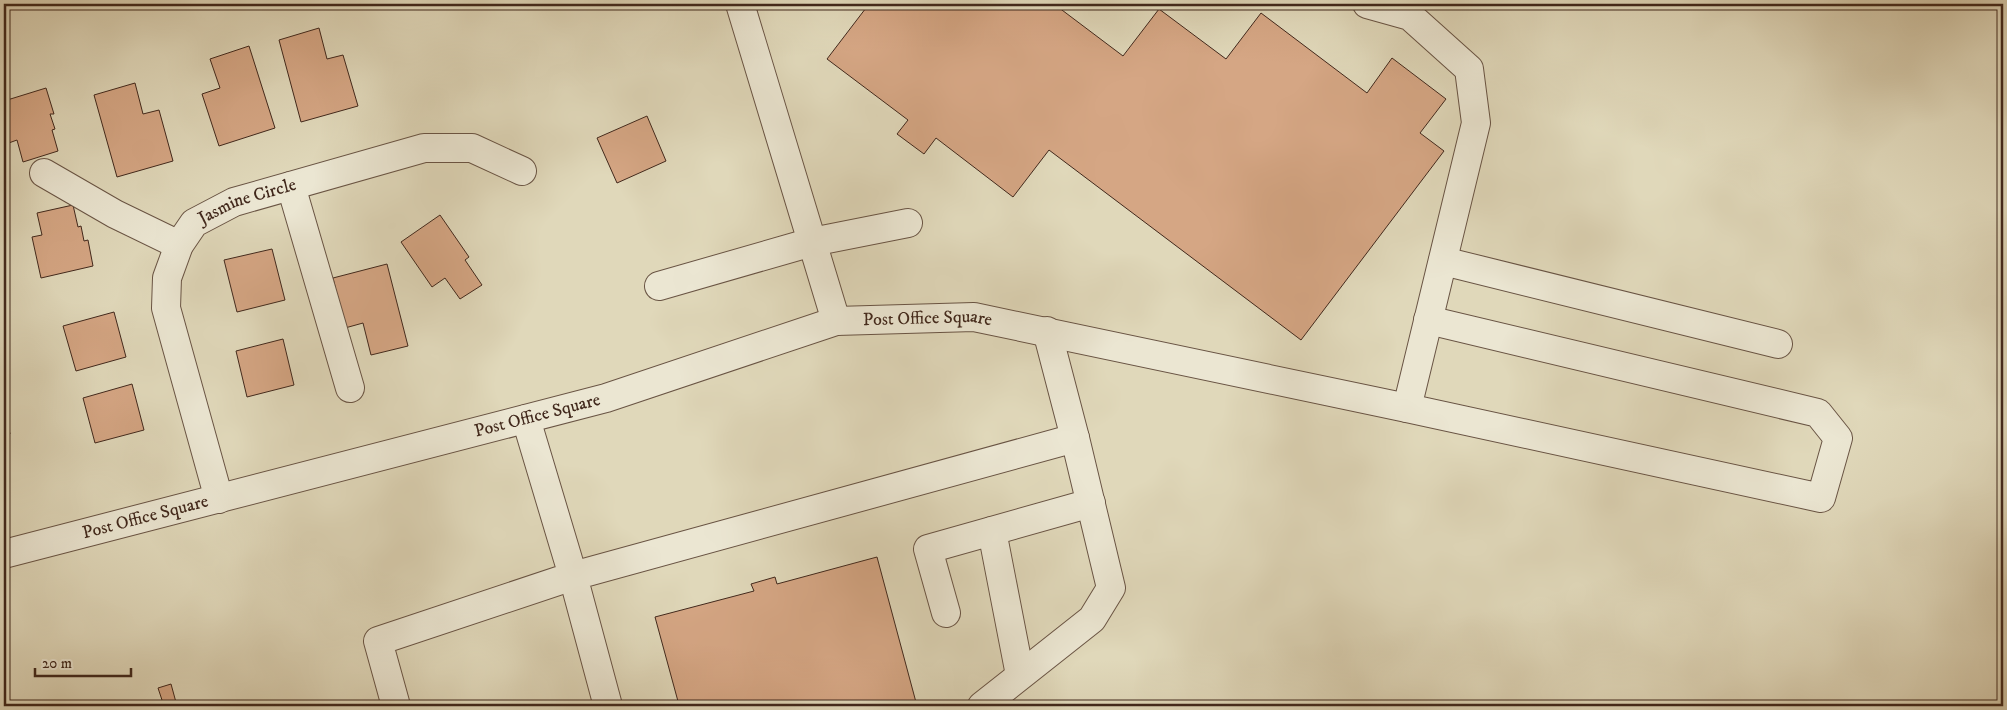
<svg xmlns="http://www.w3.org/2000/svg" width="2007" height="710" viewBox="0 0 2007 710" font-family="'IM FELL DW Pica',serif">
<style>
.building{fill:#d5a684;stroke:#41281c}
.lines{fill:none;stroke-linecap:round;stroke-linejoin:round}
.minor-casing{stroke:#695444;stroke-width:30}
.minor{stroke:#ebe6d2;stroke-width:28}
.labels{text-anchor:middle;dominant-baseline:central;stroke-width:4;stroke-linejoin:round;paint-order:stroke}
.street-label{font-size:18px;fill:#41281c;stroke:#ebe6d2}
</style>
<rect width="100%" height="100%" fill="#e0d8ba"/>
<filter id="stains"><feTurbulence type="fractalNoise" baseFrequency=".004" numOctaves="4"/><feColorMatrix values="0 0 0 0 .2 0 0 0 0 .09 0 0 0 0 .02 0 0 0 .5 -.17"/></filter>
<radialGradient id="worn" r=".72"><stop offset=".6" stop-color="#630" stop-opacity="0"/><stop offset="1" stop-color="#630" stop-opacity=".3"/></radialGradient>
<path class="building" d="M869,4H1054L1123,56L1159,9L1226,59L1261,13L1367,93L1392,58L1446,99L1420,133L1444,151L1301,340L1049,150L1013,197L936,138L924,154L897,134L908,120L827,59Z
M319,28L327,59L343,55L358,106L301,122L279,40Z
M249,46L275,128L219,146L202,94L220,88L210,59Z
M135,83L143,114L159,110L173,161L117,177L94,95Z
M46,88L54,114H50L55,129L52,130L58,151L23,162L17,140L6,144L4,135V101Z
M647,116L666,161L617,183L597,138Z
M73,205L78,227L81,226L84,241L88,240L93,266L41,278L32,237L42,235L37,213Z
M440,215L469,257L465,260L482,285L460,299L445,278L432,287L401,242Z
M272,249L285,300L237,312L224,260Z
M387,264L408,346L371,355L363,323L345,328L333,278Z
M114,312L126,357L76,371L63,326Z
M283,339L294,385L247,397L236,351Z
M132,384L144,430L95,443L83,398Z
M4,408L10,434L4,435Z
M877,557L917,706H676L679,705L655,617L754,591L751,584L775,577L777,584Z
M171,684L177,706H164L158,688Z"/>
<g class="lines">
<defs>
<g id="minor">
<path d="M740,4L836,321"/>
<path d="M44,173L115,214L179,245"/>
<path d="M291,186L350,388"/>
<path d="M1443,261L1778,344"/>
<path d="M659,286L812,242L908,223"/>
<path d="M1407,408L1821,498L1838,438L1818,413L1428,320"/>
<path id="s1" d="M219,499L166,308L167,278L179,245L194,223L234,202L424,148H472L522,171"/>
<path d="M992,531L1020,675"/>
<path id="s2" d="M4,554L606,398L836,321L974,317L1407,408L1476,123L1469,69L1410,16L1367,4"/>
<path d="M946,613L928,549L1091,503"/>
<path d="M396,706L378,641L573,576L526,419"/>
<path d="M608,706L573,576L1075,438"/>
<path d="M982,706L1092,619L1111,588L1075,438L1047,331"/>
</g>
</defs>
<use href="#minor" class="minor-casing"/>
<use href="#minor" class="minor"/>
</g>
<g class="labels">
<g class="street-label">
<text stroke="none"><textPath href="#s1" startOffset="348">Jasmine Circle</textPath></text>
<text stroke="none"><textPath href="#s2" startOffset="956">Post Office Square</textPath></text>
<text stroke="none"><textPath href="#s2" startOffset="551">Post Office Square</textPath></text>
<text stroke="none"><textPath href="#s2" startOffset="146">Post Office Square</textPath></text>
</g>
</g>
<rect width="2007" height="710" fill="none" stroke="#e0d8ba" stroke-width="20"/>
<rect x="5" y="5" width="1997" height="700" fill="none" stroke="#41281c" stroke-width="2.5"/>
<rect x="10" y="10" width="1987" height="690" fill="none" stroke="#41281c"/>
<path d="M35 668v8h96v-8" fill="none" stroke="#41281c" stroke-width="2.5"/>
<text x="42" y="668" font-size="15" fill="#41281c" stroke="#ebe6d2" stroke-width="4" paint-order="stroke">20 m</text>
<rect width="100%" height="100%" filter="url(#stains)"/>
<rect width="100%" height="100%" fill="url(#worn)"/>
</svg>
